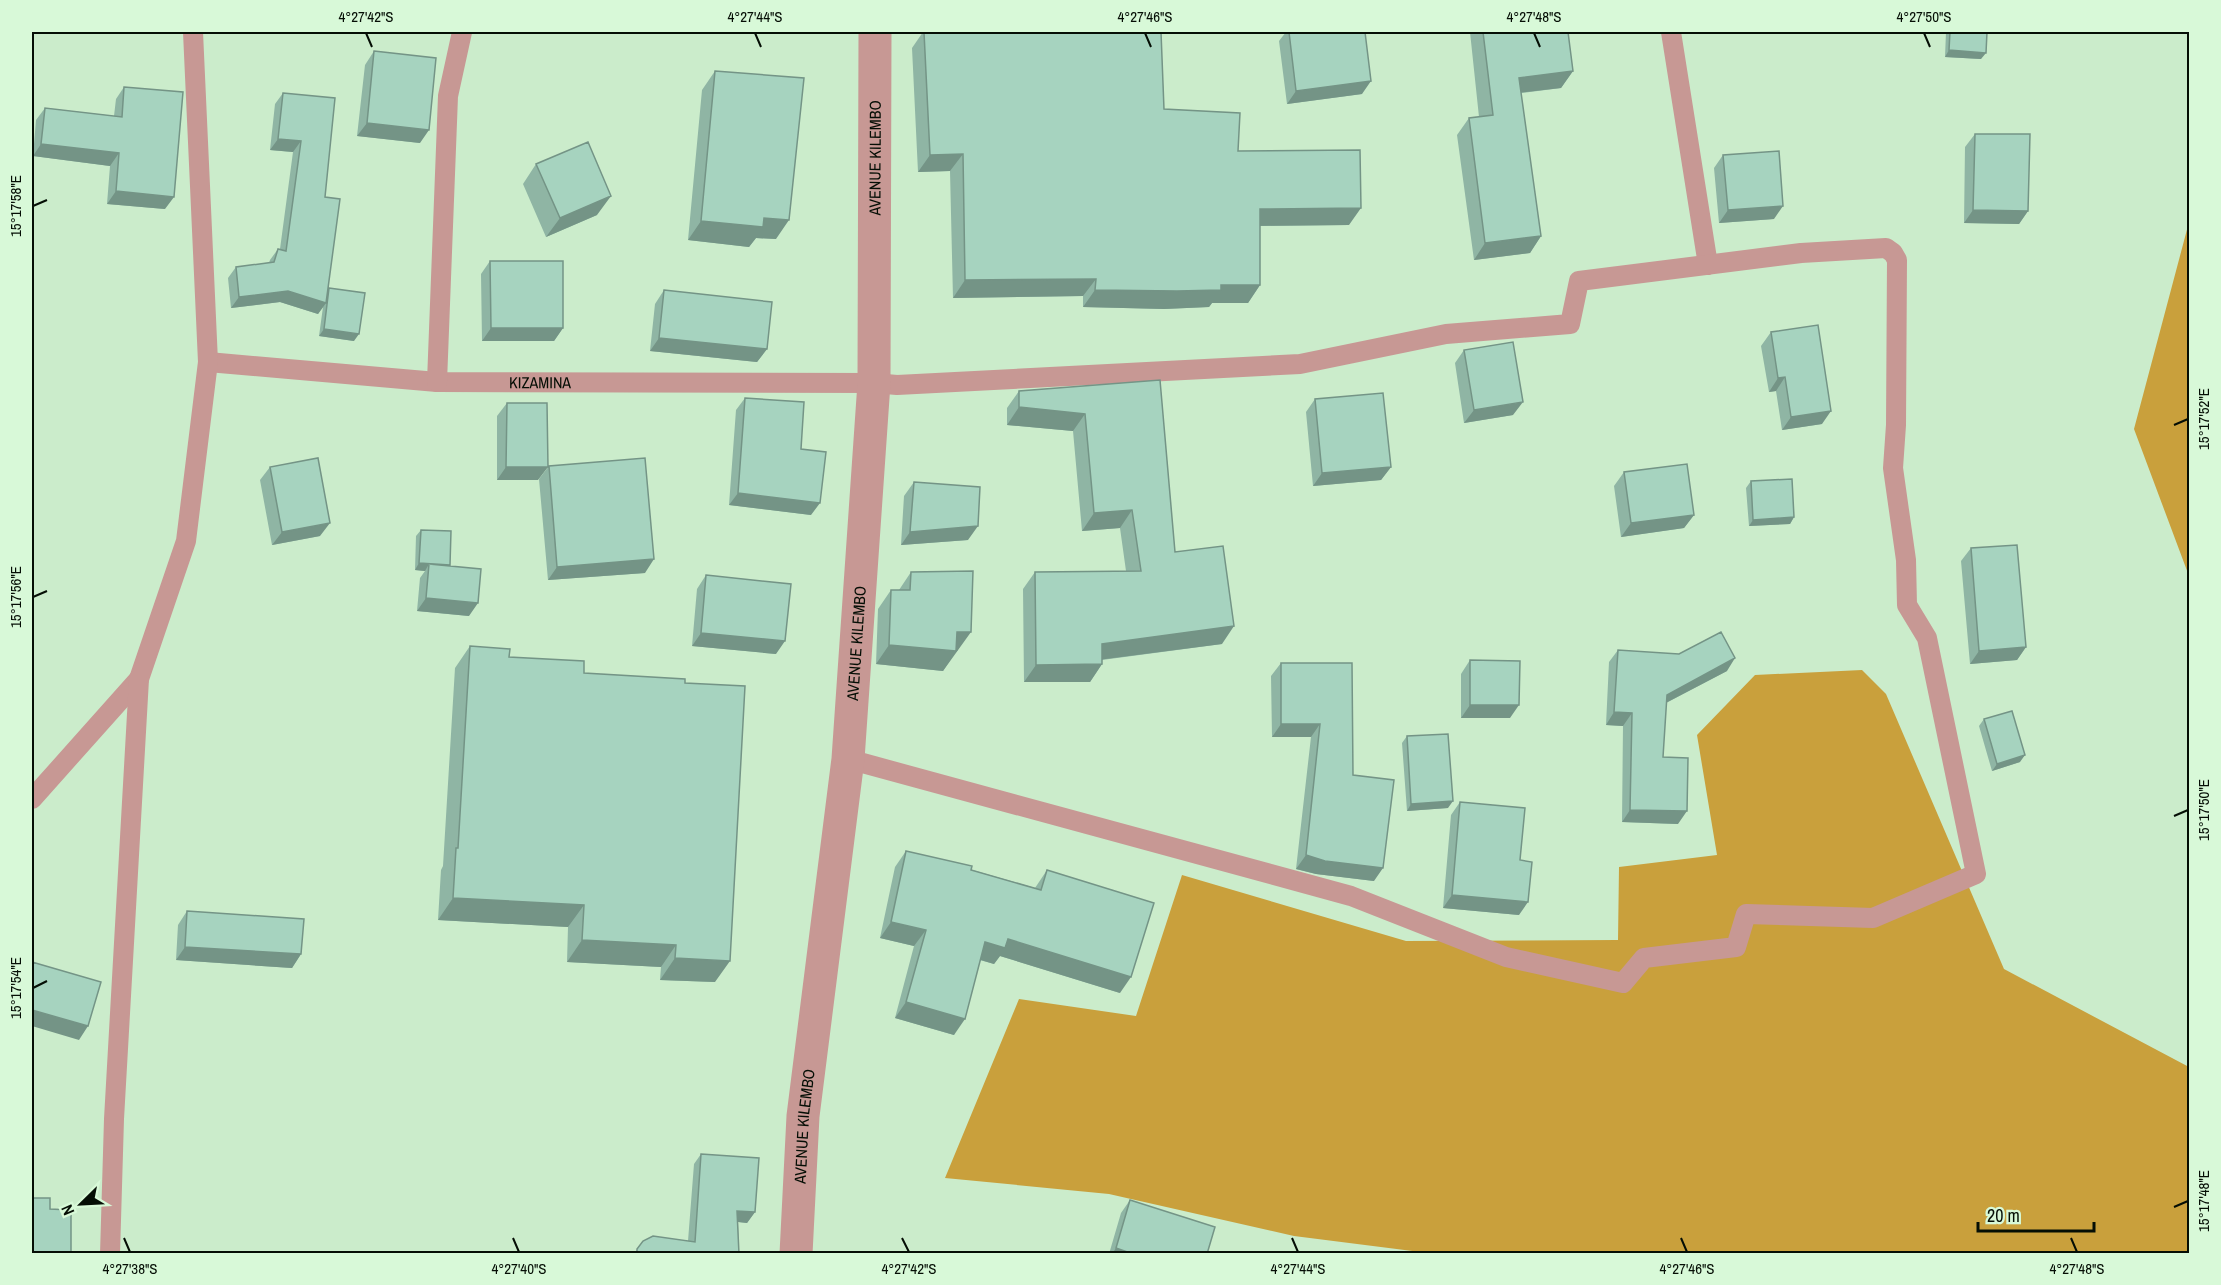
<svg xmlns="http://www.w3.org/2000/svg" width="2221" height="1285" viewBox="0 0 2221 1285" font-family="'Archivo Narrow',sans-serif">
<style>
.forest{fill:#c9a03c}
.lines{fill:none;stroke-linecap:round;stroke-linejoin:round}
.service{stroke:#c79894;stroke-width:20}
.minor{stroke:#c79894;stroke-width:33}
.wall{fill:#8fb5a4}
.shaded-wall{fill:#749486}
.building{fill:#a6d3bf;stroke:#749486;stroke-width:1.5}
.ticks{fill:none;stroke:#050e05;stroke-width:2}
.labels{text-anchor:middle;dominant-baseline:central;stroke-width:5;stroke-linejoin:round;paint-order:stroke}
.street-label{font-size:16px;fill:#050e05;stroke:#d8f9d8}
.neatline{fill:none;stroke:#050e05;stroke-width:2}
.ticks-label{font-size:15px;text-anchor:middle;fill:#050e05}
</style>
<rect width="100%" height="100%" fill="#cbeccb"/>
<path class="forest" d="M2189,222V576L2134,429Z
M1862,670L1886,694L2004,969L2189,1067V1253L1436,1254L1294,1236L1109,1194L945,1178L1019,999L1136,1016L1182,875L1406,941L1618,940L1619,867L1717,855L1697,735L1755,675Z"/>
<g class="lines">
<g class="service">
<path d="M1671,32L1708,265"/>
<path id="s1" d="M208,362L437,382L874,383L897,385L1300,364L1446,334L1570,324L1579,281L1801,253L1886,248L1893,253L1897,260L1896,425L1893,468L1906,560L1907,605L1927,638L1976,874L1873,918L1746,914L1736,947L1644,958L1623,983L1506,957L1351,896L848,759"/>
<path d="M437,382L448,96L462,32"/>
<path d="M32,799L139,679"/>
<path d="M110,1254L114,1119L139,679L186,541L208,362L193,32"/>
</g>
<path class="minor" id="s2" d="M796,1254L803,1116L848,759L874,383L875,32"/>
</g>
<path class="wall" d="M923,32H1161L1164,109L1238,151L1349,225L1260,226V285L1248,303H1212L1209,307L1164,309L1083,307V296L953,298L950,171L918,172L912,48Z
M1286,32H1365L1362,94L1287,104L1279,41Z
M1470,32H1568L1573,71L1561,88L1521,93L1541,236L1530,253L1474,260L1457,135L1469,118L1479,117Z
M1946,32H1987L1981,59L1945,57Z
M374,51L420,143L357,136L365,65Z
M715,71L776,239L756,238L749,247L688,240L702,90Z
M124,87L165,209L107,204L110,166L33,156L36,120L45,108L114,116L116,99Z
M283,93L325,197L328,290L329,288L354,341L319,336L323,307L318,314L280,302L231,308L228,278L236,267L269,263L270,260L278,249H280L293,152L270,150L275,104Z
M1975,134L2028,211L2019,224L1964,223L1965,147Z
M1723,155L1774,219L1719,223L1714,168Z
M536,164L597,215L546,237L523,184Z
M490,261L563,328L554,341H482L481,274Z
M664,290L767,349L757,362L650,351L655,304Z
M1771,332L1822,424L1782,430L1776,391L1769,392L1761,346Z
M1464,350L1513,415L1464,423L1455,363Z
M1160,380L1175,552L1222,644L1102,660V664L1090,682H1024L1023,589L1035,572L1126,571L1120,528L1082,531L1073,431L1007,425V408L1019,391Z
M745,398L801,449L811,515L729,505L736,410Z
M1315,399L1391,467L1381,480L1313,486L1306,412Z
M507,403L538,480H497V416Z
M549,466L645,573L548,580L539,479Z
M270,467L320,536L272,545L260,480Z
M1624,472L1694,515L1684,528L1621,537L1614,486Z
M1751,481L1794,517L1790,524L1749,526L1746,488Z
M914,482L968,540L901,545L904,496Z
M421,530L449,566L469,616L417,611L420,578L425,571L415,570L416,536Z
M1971,548L2026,647L2017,660L1970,664L1961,561Z
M911,572L958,651H956L943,671L876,664L878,609L891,590H899Z
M706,575L776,654L692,646L697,589Z
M470,646L509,657L584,673L715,982L660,980L661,967L567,962L568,927L438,920L441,870L443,866L455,668Z
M1618,650L1727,671L1666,703L1663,757L1678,824L1622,822L1623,726L1606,725L1609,662Z
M1470,660L1510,718H1461V674Z
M1281,663L1353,775L1374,881L1316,874L1296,869L1311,737H1272L1271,676Z
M1984,719L2020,762L1992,771L1979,726Z
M1407,736L1448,808L1407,811L1402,743Z
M1460,802L1520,860L1519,915L1443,908L1451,815Z
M906,851L1035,888L1047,870L1120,993L1000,956L994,964L980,960L954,1035L895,1018L914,946L880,938L895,867Z
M187,911L301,954L292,968L176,960L178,925Z
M701,1154L755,1212L747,1223L738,1222L739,1254H634L643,1241H688L694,1164Z
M1130,1200L1207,1254H1109L1121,1213Z"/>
<path class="shaded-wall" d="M1949,50L1986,53L1981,59L1945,57Z
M1573,71L1561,88L1508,94L1519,78Z
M1371,81L1362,94L1287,104L1296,91Z
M367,123L429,130L420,143L357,136Z
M278,139L301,141L293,152L270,150Z
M41,144L119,153L110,166L33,156Z
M963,154L950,171L918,172L930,155Z
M116,191L174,197L165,209L107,204Z
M611,196L597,215L546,237L560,218Z
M1783,206L1774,219L1719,223L1728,210Z
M1361,208L1349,225L1248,226L1260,209Z
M1973,210L2028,211L2019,224L1964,223Z
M764,218L789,220L776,239L756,238L749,247L688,240L701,221Z
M1541,236L1530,253L1474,260L1485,243Z
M1096,279L1083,296L953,298L965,280Z
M1221,285H1260L1248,303H1212L1209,307L1164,309L1083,307L1095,290Z
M288,291L326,303L318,314L280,302L231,308L239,297Z
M491,328H563L554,341H482Z
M324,329L359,334L354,341L319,336Z
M659,338L767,349L757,362L650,351Z
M1785,377L1776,391L1769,392L1778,378Z
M1523,402L1513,415L1464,423L1474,410Z
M1019,407L1085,414L1073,431L1007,425Z
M1831,411L1822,424L1782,430L1791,417Z
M506,467H548L538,480H497Z
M1391,467L1381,480L1313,486L1322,473Z
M738,493L820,503L811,515L729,505Z
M1132,510L1120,528L1082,531L1094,513Z
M1694,515L1684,528L1621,537L1631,523Z
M1794,517L1790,524L1749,526L1753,520Z
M330,523L320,536L272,545L282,532Z
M978,526L968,540L901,545L910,532Z
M654,559L645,573L548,580L557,567Z
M419,563L450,565L445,571L429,564L425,571L415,570Z
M426,598L478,603L469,616L417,611Z
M1234,626L1222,644L1090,661L1102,644Z
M957,632H971L943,671L876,664L889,645Z
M701,633L785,641L776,654L692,646Z
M2026,647L2017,660L1970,664L1979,651Z
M1735,658L1727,671L1658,707L1667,695Z
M1102,664L1090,682H1024L1036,665Z
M1470,705H1519L1510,718H1461Z
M1614,712L1632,713L1623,726L1606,725Z
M1281,724H1320L1311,737H1272Z
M2025,755L2020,762L1992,771L1997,764Z
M1453,801L1448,808L1407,811L1411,804Z
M1630,810L1687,811L1678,824L1622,822Z
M1306,855L1383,868L1374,881L1316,874L1296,869Z
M1452,895L1528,902L1519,915L1443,908Z
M453,898L584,905L568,927L438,920Z
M891,922L926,930L914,946L880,938Z
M1008,939L1131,977L1120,993L1000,956L994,964L974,958L985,942Z
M582,940L676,945L661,967L567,962Z
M185,947L301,954L292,968L176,960Z
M675,958L730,961L715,982L660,980Z
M906,1002L965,1019L954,1035L895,1018Z
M32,1010L88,1026L79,1040L32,1026Z
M737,1211L755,1212L747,1223L730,1221Z
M1116,1248L1133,1254H1112Z"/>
<path class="building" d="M924,32H1161L1164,109L1240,113L1238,151L1360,150L1361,208L1260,209V285H1221V290L1177,291L1095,290L1096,279L965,280L963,154L930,155Z
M1289,32H1365L1371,81L1296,91Z
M1483,32H1568L1573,71L1519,78L1541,236L1485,243L1469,118L1493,115Z
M1950,32H1987L1986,53L1949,50Z
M374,51L436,58L429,130L367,123Z
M715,71L804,78L789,220L764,218L763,227L701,221Z
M124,87L183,92L174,197L116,191L119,153L41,144L45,108L122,117Z
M283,93L335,98L325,197L340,199L326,303L288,291L239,297L236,267L274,262L278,249L286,251L301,141L278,139Z
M1975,134H2030L2028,211L1973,210Z
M588,142L611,196L560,218L536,164Z
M1779,151L1783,206L1728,210L1723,155Z
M490,261H563V328H491Z
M329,288L365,293L359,334L324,329Z
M664,290L772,302L767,349L659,338Z
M1818,325L1831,411L1791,417L1785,377L1778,378L1771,332Z
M1513,342L1523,402L1474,410L1464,350Z
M1160,380L1175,552L1223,546L1234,626L1102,644V664L1036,665L1035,572L1141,571L1132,510L1094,513L1085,414L1019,407V391Z
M1383,393L1391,467L1322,473L1315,399Z
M745,398L804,402L801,449L826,452L820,503L738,493Z
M507,403H547L548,467H506Z
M318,458L330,523L282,532L270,467Z
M645,458L654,559L557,567L549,466Z
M1687,464L1694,515L1631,523L1624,472Z
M1792,479L1794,517L1753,520L1751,481Z
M914,482L980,487L978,526L910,532Z
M421,530L451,531L450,565L419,563Z
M2017,545L2026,647L1979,651L1971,548Z
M429,564L481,569L478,603L426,598Z
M973,571L971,632H957L956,651L889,645L891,590H910L911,572Z
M706,575L791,584L785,641L701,633Z
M1721,632L1735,658L1667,695L1663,757L1688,758L1687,811L1630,810L1632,713L1614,712L1618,650L1679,654Z
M470,646L510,649L509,657L584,661V673L685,679V683L745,686L730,961L675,958L676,945L582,940L584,905L453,898L456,848H458Z
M1470,660L1520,661L1519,705H1470Z
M1281,663H1352L1353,775L1394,780L1383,868L1325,861L1306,855L1320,724H1281Z
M2012,711L2025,755L1997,764L1984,719Z
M1448,734L1453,801L1411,804L1407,736Z
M1460,802L1525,808L1520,860L1532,862L1528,902L1452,895Z
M906,851L972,866L971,870L1041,890L1047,870L1154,903L1131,977L1008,939L1005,948L985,942L965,1019L906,1002L926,930L891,922Z
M187,911L304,919L301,954L185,947Z
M32,962L101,982L88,1026L32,1010Z
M701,1154L759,1158L755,1212L737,1211L739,1254H637V1249L643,1241L653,1236L695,1242Z
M32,1198H50V1209L71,1210V1254H32Z
M1130,1200L1215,1227L1207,1254H1133L1116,1248Z"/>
<path class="ticks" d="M366,33L372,47M755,33L761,47M1145,33L1151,47M1534,33L1540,47M1924,33L1930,47M33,206L47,200M2174,425L2188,419M33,597L47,591M2174,816L2188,810M33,988L47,981M2174,1207L2188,1201M124,1238L130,1252M513,1238L519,1252M902,1238L909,1252M1292,1238L1298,1252M1681,1238L1687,1252M2071,1238L2077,1252"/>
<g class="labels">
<g class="street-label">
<text stroke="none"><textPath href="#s2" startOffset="1100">AVENUE KILEMBO</textPath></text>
<text stroke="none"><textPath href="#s1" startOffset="333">KIZAMINA</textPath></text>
<text stroke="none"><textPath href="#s2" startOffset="614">AVENUE KILEMBO</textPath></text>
<text stroke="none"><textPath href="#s2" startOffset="128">AVENUE KILEMBO</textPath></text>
</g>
</g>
<rect width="2221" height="1285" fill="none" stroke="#d8f9d8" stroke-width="66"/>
<g transform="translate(81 1204) rotate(246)" stroke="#d8f9d8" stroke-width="4.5" paint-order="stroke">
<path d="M0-4.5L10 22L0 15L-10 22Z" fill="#050e05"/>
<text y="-9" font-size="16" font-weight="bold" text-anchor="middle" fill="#050e05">N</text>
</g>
<path d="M1978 1222v9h116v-9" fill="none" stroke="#050e05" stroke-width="3"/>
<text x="1987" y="1222" font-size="18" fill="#050e05" stroke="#d8f9d8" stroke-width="4.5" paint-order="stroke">20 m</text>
<rect x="33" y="33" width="2155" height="1219" class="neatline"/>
<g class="ticks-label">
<text x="366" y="22">4°27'42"S</text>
<text x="755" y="22">4°27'44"S</text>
<text x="1145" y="22">4°27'46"S</text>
<text x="1534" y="22">4°27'48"S</text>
<text x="1924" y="22">4°27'50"S</text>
<text transform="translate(16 206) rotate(-90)" y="5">15°17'58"E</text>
<text transform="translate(2204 419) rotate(-90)" y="5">15°17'52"E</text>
<text transform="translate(16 597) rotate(-90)" y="5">15°17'56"E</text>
<text transform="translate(2204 810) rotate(-90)" y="5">15°17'50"E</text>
<text transform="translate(16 988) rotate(-90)" y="5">15°17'54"E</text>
<text transform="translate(2204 1201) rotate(-90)" y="5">15°17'48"E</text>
<text x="130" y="1274">4°27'38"S</text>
<text x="519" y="1274">4°27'40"S</text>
<text x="909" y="1274">4°27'42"S</text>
<text x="1298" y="1274">4°27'44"S</text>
<text x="1687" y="1274">4°27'46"S</text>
<text x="2077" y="1274">4°27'48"S</text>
</g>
</svg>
